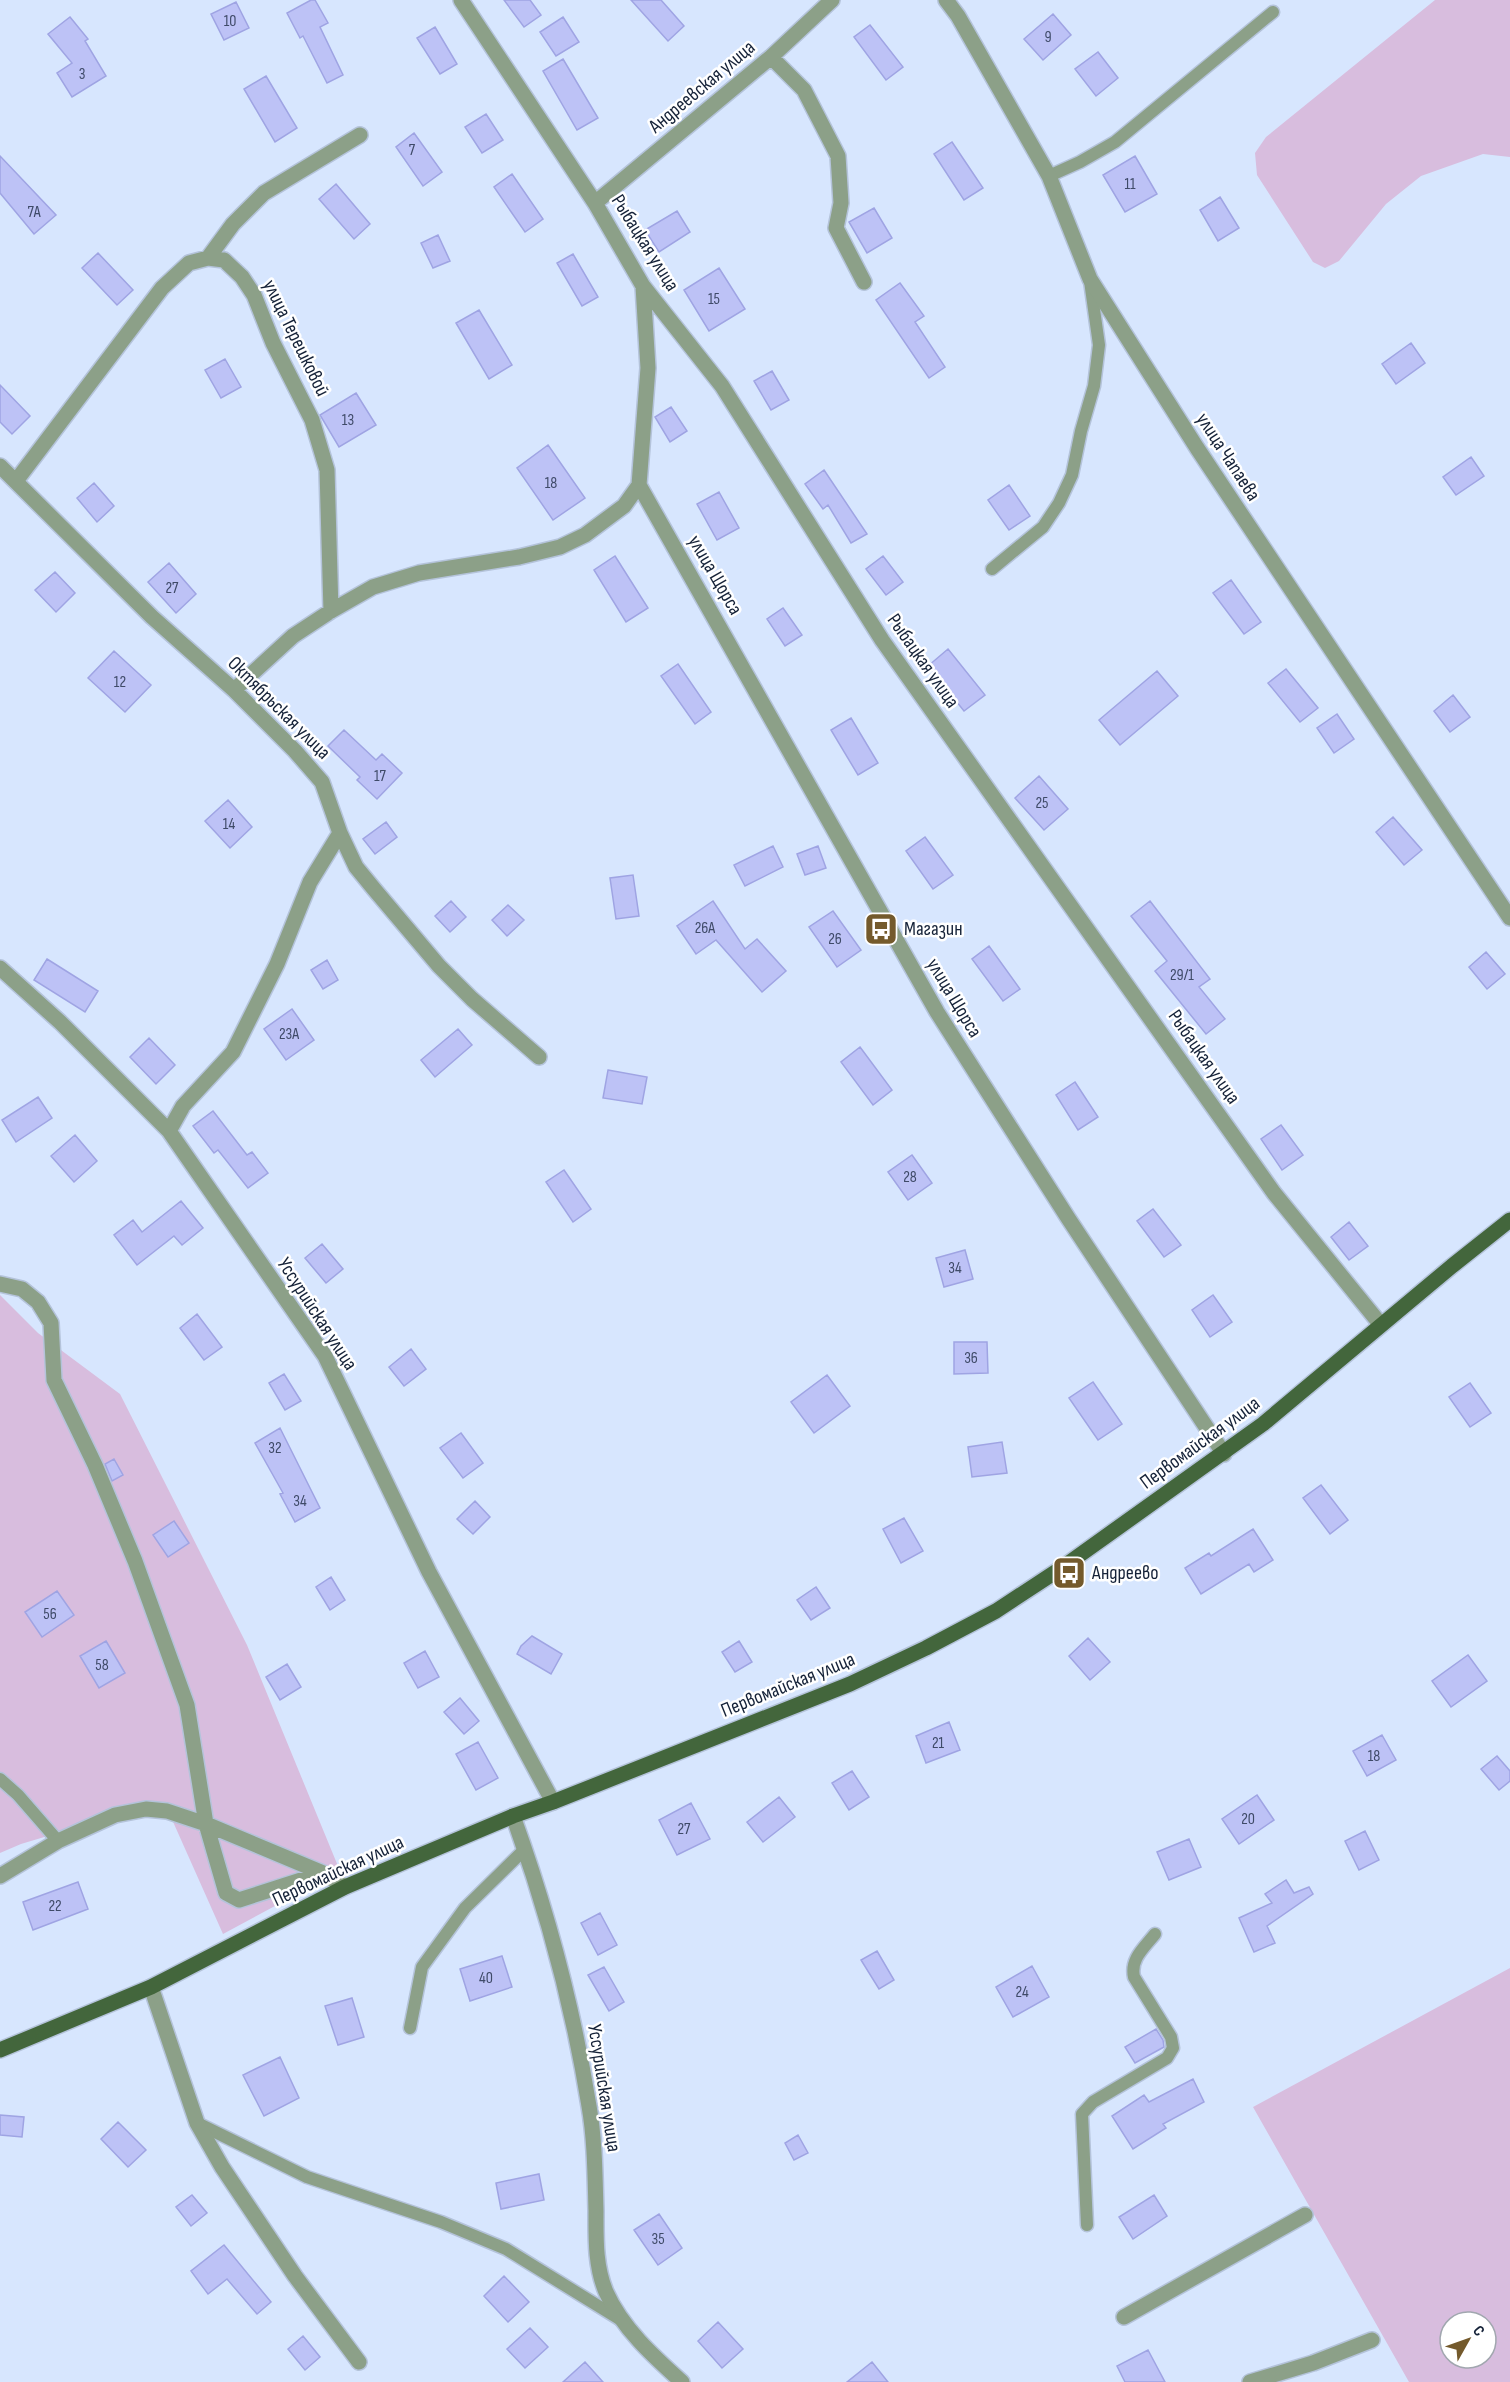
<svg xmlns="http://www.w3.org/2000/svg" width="1510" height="2382" viewBox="0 0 1510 2382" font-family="'Sofia Sans Condensed',sans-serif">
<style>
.green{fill:#d8bdde;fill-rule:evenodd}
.building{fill:#bdc2f6;stroke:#9fa4e3;stroke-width:1.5}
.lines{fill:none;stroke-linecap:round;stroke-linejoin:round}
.lane-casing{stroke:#b4c3da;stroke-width:15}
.street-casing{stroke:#b4c3da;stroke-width:18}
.primary-casing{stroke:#b4c3da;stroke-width:18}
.lane{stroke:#8ca088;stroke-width:12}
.street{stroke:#8ca088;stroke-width:15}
.primary{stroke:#43663c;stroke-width:15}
.labels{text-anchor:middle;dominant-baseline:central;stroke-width:5;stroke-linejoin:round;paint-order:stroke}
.number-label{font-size:16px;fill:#3f4a68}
.street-label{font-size:20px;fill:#152238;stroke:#fff}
.poi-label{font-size:20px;fill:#152238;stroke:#fff;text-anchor:start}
</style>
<rect width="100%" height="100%" fill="#d7e6fe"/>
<path class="green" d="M1435,0H1510V157L1483,154L1421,176L1386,204L1339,261L1325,268L1313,262L1257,175L1255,153L1266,137Z
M0,1295L38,1333L120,1394L247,1645L340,1871L223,1934L170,1815L124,1813L21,1844L0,1853Z
M1510,1968V2382H1409L1253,2107ZM1450,2322H1486V2358H1450Z"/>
<path class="building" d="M311,0H315L328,23L320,27L343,75L327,83L303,36L300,38L287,13Z
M504,0H530L541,15L524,27Z
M631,0H661L684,26L668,41Z
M236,2L249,28L224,40L211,14Z
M1053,14L1071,35L1043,60L1024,39Z
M70,17L88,39L85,41L106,76L72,97L57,73L72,63L48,34Z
M563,17L579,42L556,56L540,32Z
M870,25L903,67L886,80L854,37Z
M435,27L457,64L440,74L417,38Z
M1098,52L1118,78L1096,96L1075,69Z
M563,59L598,118L577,130L543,71Z
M266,76L297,128L275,142L244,89Z
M486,114L503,140L482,153L465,127Z
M414,133L442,172L423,186L396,147Z
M952,142L983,188L964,200L934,154Z
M0,156L56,215L34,234L0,193Z
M1135,156L1157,194L1125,212L1103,175Z
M512,174L543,219L525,232L494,187Z
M336,184L370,224L354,239L319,199Z
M1220,197L1239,228L1218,241L1200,210Z
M874,208L892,238L867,253L849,222Z
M677,211L690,232L659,252L645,230Z
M438,235L450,261L433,268L421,243Z
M98,253L133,290L117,305L82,268Z
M573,254L598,297L582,306L557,263Z
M719,268L745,309L709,331L684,290Z
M900,283L924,316L915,322L945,367L929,378L876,300Z
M479,310L512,365L489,379L456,323Z
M1411,343L1425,363L1396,384L1382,364Z
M225,359L241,387L221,398L205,370Z
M772,371L789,400L771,410L754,381Z
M0,385L30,416L12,434L0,422Z
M356,393L376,425L339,447L320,415Z
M671,407L687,431L670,442L655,417Z
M548,445L585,498L553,520L517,468Z
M1471,457L1484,476L1456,495L1443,477Z
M824,470L867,534L851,543L828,505L823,509L805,484Z
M94,483L114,506L97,522L77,498Z
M1009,485L1030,516L1009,530L988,500Z
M719,492L739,528L717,540L697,504Z
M615,556L648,608L626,622L594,570Z
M883,556L903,582L886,595L866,569Z
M169,563L196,594L176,613L148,582Z
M55,572L75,593L56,612L35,590Z
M1231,580L1261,622L1244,634L1213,593Z
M783,608L802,635L785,646L767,619Z
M948,649L985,695L964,711L928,666Z
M114,651L151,685L125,712L88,678Z
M678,664L711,712L695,724L661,676Z
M1286,669L1318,708L1300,722L1268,683Z
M1157,671L1178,696L1120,745L1099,720Z
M1453,695L1470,717L1450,732L1434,711Z
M1337,714L1354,739L1334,753L1317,728Z
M851,718L878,763L858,775L831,730Z
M344,730L376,760L382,754L402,773L377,799L357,780L360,777L328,746Z
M1039,776L1068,809L1044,830L1015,798Z
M228,800L252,827L230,848L205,821Z
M1393,817L1422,850L1404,865L1376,832Z
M386,822L397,837L375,854L363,839Z
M925,837L953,875L933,889L906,851Z
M773,846L783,867L745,886L734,865Z
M818,846L826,868L805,875L797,854Z
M633,875L639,916L616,919L610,878Z
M451,901L466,917L450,932L435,916Z
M713,901L745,949L757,939L786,971L762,992L716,940L696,954L677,926Z
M1150,901L1210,979L1199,987L1225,1019L1206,1034L1155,971L1167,961L1131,916Z
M508,905L524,920L507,936L492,920Z
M833,911L861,950L837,967L809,927Z
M989,946L1020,989L1003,1001L972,959Z
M1486,952L1505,974L1487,989L1469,967Z
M47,959L98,991L85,1012L34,980Z
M327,960L338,980L323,989L311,970Z
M292,1009L314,1040L286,1060L264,1029Z
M458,1029L472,1045L435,1077L421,1060Z
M149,1038L175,1065L156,1084L130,1057Z
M860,1047L892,1090L873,1105L841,1062Z
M608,1070L647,1077L642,1104L603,1098Z
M1075,1082L1098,1117L1078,1130L1056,1095Z
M38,1097L52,1118L16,1142L2,1120Z
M213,1111L247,1155L252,1152L268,1173L248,1188L218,1150L214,1153L193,1126Z
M1281,1125L1303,1155L1282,1170L1261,1139Z
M75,1135L97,1161L74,1182L51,1156Z
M912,1155L932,1183L908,1200L888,1172Z
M564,1170L591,1209L573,1222L546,1182Z
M181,1201L203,1228L182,1245L174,1236L137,1265L114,1235L133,1220L142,1232Z
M1153,1209L1181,1245L1164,1257L1137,1221Z
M1349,1222L1368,1246L1349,1260L1331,1237Z
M322,1244L343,1269L326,1283L305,1258Z
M965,1250L973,1279L944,1287L936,1258Z
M1213,1295L1232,1322L1210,1337L1192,1310Z
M197,1314L222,1347L204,1360L180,1328Z
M954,1342H987L988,1373L954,1374Z
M411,1349L426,1369L404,1386L389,1367Z
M284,1374L301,1401L285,1410L269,1383Z
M827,1375L850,1406L814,1433L791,1402Z
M1093,1382L1122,1424L1098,1440L1069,1398Z
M1470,1383L1491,1413L1470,1427L1449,1397Z
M280,1428L320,1508L295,1522L280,1494L283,1493L255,1443Z
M461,1433L483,1463L463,1478L440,1448Z
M1002,1442L1007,1473L972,1477L968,1447Z
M114,1459L123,1475L112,1481L105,1464Z
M1321,1485L1348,1520L1330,1534L1303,1498Z
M475,1501L490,1517L473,1534L457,1519Z
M904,1518L923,1551L901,1563L883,1529Z
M174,1521L189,1543L168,1557L153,1535Z
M1253,1529L1273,1560L1254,1572L1249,1564L1201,1594L1185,1568L1209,1553L1211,1556Z
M331,1577L345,1600L330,1610L316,1587Z
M816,1587L830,1608L811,1620L797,1600Z
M57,1591L74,1615L42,1637L25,1612Z
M532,1636L562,1654L551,1674L517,1654L521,1646Z
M1088,1638L1110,1662L1090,1680L1069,1656Z
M106,1641L125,1673L99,1688L80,1656Z
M739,1641L752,1662L735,1672L722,1652Z
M425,1651L439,1677L418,1688L404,1663Z
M1468,1655L1487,1681L1451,1707L1432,1681Z
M287,1664L301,1687L280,1700L266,1677Z
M460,1698L479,1721L464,1734L444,1712Z
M949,1722L960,1750L926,1763L916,1736Z
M1382,1735L1396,1760L1367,1776L1353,1751Z
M478,1742L498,1778L476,1790L456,1754Z
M1497,1756L1510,1771V1781L1499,1790L1481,1769Z
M852,1771L869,1797L849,1810L832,1783Z
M1257,1795L1274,1820L1239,1844L1222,1819Z
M779,1797L795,1817L763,1842L747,1822Z
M691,1803L710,1839L677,1855L659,1820Z
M1365,1831L1379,1860L1359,1870L1345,1841Z
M1189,1839L1201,1867L1169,1880L1157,1852Z
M1286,1880L1294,1893L1309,1887L1313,1894L1267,1926L1275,1943L1254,1952L1239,1918L1272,1903L1265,1894Z
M78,1882L88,1909L33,1930L23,1902Z
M600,1913L617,1945L598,1955L581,1923Z
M877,1951L894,1980L879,1989L861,1960Z
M502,1956L512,1987L470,2001L460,1969Z
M1032,1966L1049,1997L1013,2017L996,1987Z
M604,1967L624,2002L609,2011L588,1975Z
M352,1998L364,2037L338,2045L325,2006Z
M1156,2029L1163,2040L1164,2047L1135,2063L1125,2047Z
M280,2057L299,2098L264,2116L243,2075Z
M1193,2079L1204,2102L1163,2124L1166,2128L1133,2149L1112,2116L1144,2095L1149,2102Z
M0,2115L24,2117L22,2137L0,2135Z
M118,2122L146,2150L128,2167L101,2139Z
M798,2135L808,2153L794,2160L785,2143Z
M539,2174L544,2200L501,2209L496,2183Z
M192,2195L207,2213L191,2226L176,2207Z
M1154,2195L1167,2216L1133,2239L1119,2217Z
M659,2214L682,2248L658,2265L634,2230Z
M224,2245L271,2302L257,2314L227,2279L208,2294L191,2271Z
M504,2276L529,2302L508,2322L484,2296Z
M718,2322L743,2349L722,2368L698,2341Z
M530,2328L548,2347L525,2368L507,2349Z
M303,2336L320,2357L305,2370L288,2349Z
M1148,2350L1165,2382H1125L1117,2366Z
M585,2362L603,2382H563Z
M872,2362L888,2382H847Z"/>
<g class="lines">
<defs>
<path id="lane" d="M1049,176L1080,162L1115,142L1273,12
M992,569L1043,527L1059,503L1072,475L1081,431L1094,386L1099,345L1090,281
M0,1779L18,1795L58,1841
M410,2028L422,1967L465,1908L525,1849
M197,2123L307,2177L441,2222L506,2249L621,2320
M1087,2225L1082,2114L1093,2102L1167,2058L1173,2048L1171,2037L1134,1977C1130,1959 1144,1948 1155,1934"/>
<path id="street" d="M461,0L595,203L643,286L722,386L882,640L1274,1193L1381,1325
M946,0L958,16L1049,176L1090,279L1197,448L1510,918
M771,57L804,90L838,156L841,203L836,228L864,282
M595,203L771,57L832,0
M208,258L233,224L264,193L360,135
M0,466L152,617L234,690L295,751L322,782L340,833L356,867L374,889L439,966L472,999L539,1057
M16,481L162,288L189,263L208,258L224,260L242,277L254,295L273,343L312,420L327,470L331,611
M639,485L937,1012L1068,1218L1224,1454
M234,690L293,636L331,611L373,587L419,573L519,557L560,547L585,535L624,506L639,485L648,368L643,286
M0,968L60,1022L169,1131L325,1356L429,1572L553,1802
M169,1131L183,1106L233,1052L277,964L310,882L340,833
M0,1284L22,1289L38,1302L51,1323L54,1380L95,1465L135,1561L187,1705L206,1824L226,1893L239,1900L323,1873
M513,1816C547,1910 573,2007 589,2106C595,2140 595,2177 596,2211C596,2238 595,2266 606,2292C622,2328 653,2356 682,2382
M0,1876L58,1841L115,1815L146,1809L167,1811L206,1824L323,1873L345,1887
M151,1987L197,2123L222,2167L295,2276L359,2362
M1124,2317L1305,2215
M1250,2382L1313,2363L1372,2340"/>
<path id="primary" d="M0,2050L151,1987L345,1887L513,1816L553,1802L850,1684L926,1648L996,1611L1063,1567L1263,1424L1452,1266L1510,1220"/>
</defs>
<use href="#lane" class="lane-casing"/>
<use href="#street" class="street-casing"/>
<use href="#primary" class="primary-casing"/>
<use href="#lane" class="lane"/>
<use href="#street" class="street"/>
<use href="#primary" class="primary"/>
</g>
<defs>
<symbol id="bus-square" viewBox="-11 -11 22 22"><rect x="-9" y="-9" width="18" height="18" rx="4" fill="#745a2c" stroke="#fff"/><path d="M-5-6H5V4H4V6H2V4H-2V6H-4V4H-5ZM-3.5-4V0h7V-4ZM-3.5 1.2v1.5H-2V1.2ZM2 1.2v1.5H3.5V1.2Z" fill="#fff"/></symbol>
</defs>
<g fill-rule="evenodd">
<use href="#bus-square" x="862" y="910" width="38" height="38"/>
<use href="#bus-square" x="1050" y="1554" width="38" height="38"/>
</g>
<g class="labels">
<g class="number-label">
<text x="230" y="21">10</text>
<text x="1048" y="37">9</text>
<text x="82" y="74">3</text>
<text x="412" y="150">7</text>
<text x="1130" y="184">11</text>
<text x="34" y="212">7А</text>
<text x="714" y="299">15</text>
<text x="348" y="420">13</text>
<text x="551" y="483">18</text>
<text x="172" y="588">27</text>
<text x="120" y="682">12</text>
<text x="380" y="776">17</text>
<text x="1042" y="803">25</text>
<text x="229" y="824">14</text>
<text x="705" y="928">26А</text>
<text x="835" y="939">26</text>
<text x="1182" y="975">29/1</text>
<text x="289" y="1034">23А</text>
<text x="910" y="1177">28</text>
<text x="955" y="1268">34</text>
<text x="971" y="1358">36</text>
<text x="275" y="1448">32</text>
<text x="300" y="1501">34</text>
<text x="50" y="1614">56</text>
<text x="102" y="1665">58</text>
<text x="938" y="1743">21</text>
<text x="1374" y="1756">18</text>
<text x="1248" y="1819">20</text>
<text x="684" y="1829">27</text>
<text x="55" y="1906">22</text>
<text x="486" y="1978">40</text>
<text x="1022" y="1992">24</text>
<text x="658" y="2239">35</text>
</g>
<g class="street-label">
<text transform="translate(702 87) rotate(-40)">Андреевская улица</text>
<text transform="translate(645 243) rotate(58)">Рыбацкая улица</text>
<text transform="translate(296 338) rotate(64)">улица Терешковой</text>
<text transform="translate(1228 457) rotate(57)">улица Чапаева</text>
<text transform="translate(715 575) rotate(60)">улица Щорса</text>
<text transform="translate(923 661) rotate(55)">Рыбацкая улица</text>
<text transform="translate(279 708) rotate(45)">Октябрьская улица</text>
<text transform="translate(954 998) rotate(59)">улица Щорса</text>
<text transform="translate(1204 1057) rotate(55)">Рыбацкая улица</text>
<text transform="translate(317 1314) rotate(57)">Уссурийская улица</text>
<text transform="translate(1200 1443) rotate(-36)">Первомайская улица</text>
<text transform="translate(788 1685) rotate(-22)">Первомайская улица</text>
<text transform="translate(338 1871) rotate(-25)">Первомайская улица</text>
<text transform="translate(604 2088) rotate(81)">Уссурийская улица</text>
</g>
<g class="poi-label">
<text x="904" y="929">Магазин</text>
<text x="1092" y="1573">Андреево</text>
</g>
</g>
<g transform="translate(1468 2340) rotate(50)"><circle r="28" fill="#ffffff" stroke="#a1a7af" stroke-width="1.5"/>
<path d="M0-4.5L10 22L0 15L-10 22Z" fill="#745a2c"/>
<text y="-9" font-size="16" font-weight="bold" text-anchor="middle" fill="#152238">С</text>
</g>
</svg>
